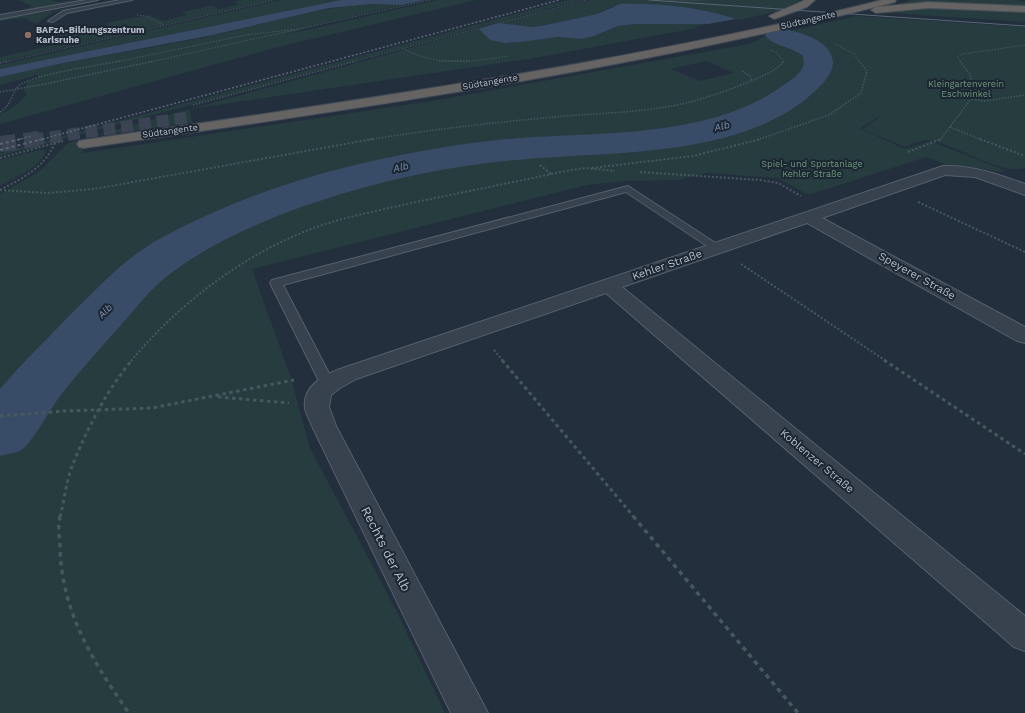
<svg xmlns="http://www.w3.org/2000/svg" width="1025" height="713" viewBox="0 0 1025 713" font-family="'Work Sans',sans-serif">
<style>
.green{fill:#263c3f;fill-rule:evenodd}
.water{fill:#394c67}
.lines{fill:none;stroke-linecap:round;stroke-linejoin:round}
.river{fill:#394c67;fill-rule:evenodd}
.trunk-tunnel-far1{stroke:#3a4453;stroke-width:12;stroke-dasharray:12 6;stroke-linecap:butt}
.trunk-tunnel{stroke:#3a4453;stroke-width:16;stroke-dasharray:16 8;stroke-linecap:butt}
.service-casing{stroke:#565f6c;stroke-width:2}
.minor-casing{stroke:#565f6c;stroke-width:2}
.trunk-casing{stroke:#434c59;stroke-width:2}
.path-far4{stroke:#44595c;stroke-width:1;stroke-dasharray:1.5 1.5;stroke-linecap:butt}
.path-far3{stroke:#44595c;stroke-width:1.5;stroke-dasharray:1.5 1.5;stroke-linecap:butt}
.path-far2{stroke:#44595c;stroke-width:2;stroke-dasharray:2 2;stroke-linecap:butt}
.path-far1{stroke:#44595c;stroke-width:3;stroke-dasharray:3.5 3.5;stroke-linecap:butt}
.path{stroke:#44595c;stroke-width:3.5;stroke-dasharray:4.5 4.5;stroke-linecap:butt}
.service{fill:#38414e;fill-rule:evenodd}
.minor{fill:#38414e;fill-rule:evenodd}
.trunk{fill:#656462;fill-rule:evenodd}
.tram{stroke:#5a6575;stroke-width:1}
.rail-far1{stroke:#5a6575;stroke-width:1.5;stroke-dasharray:2 2;stroke-linecap:butt}
.rail{stroke:#5a6575;stroke-width:2;stroke-dasharray:3 3;stroke-linecap:butt}
.path-bridge{stroke:#44595c;stroke-width:1.5;stroke-dasharray:1.5 1.5;stroke-linecap:butt}
.education-dot{fill:#8d6e63;stroke:#1d2633;stroke-width:1.5}
.labels{text-anchor:middle;dominant-baseline:central;stroke-width:4;stroke-linejoin:round;paint-order:stroke}
.far-street-label{font-size:9px;fill:#b4bcc9;stroke:#1d2633}
.far-poi-label{font-size:9px;font-weight:bold;fill:#b4bcc9;stroke:#1d2633;text-anchor:start}
.far-park-label{font-size:9px;fill:#6b9a76;stroke:#1d2633}
.far-water-label{font-size:10px;font-style:italic;fill:#7c92b1;stroke:#1d2633}
.street-label{font-size:11px;fill:#b4bcc9;stroke:#1d2633}
.near-street-label{font-size:13px;fill:#b4bcc9;stroke:#1d2633}
</style>
<rect width="100%" height="100%" fill="#242f3e"/>
<path class="green" d="M19,0H51L56,2L84,0L29,9H25L33,7Z
M116,0L53,12L36,24L25,18L0,21V19Z
M241,0H271L0,62V57L59,44L46,37L109,26L105,23L149,15L163,21L187,15L181,12L212,6L219,9L239,4L233,2Z
M280,0H341L0,69V65Z
M437,0H476L278,47L0,124V115L16,105L27,95L24,90L28,82L39,78L37,75L0,85V77C68,60 137,51 206,37C272,23 334,0 402,5L323,23L285,35Z
M567,0H581L0,156V153Z
M591,0H800L782,10L740,20L697,9L635,4L611,7L597,14L546,25L532,27L499,23Z
M912,0H1016L1025,2V7L895,5Z
M925,7L1025,10V22L875,12Z
M857,16L1025,27V168C997,175 957,144 928,140C922,139 911,145 905,147L863,129L884,114L860,128L905,149L930,141L1006,171L1000,172L974,167L950,166L926,157L809,195L778,178L706,173L678,180L627,181L587,185L252,269L290,375L310,448L396,610L445,713H0V431L21,406L0,407V194L40,171L68,143L479,29L490,40L505,43L558,37L582,39L594,36L618,26L635,24H708L694,27L697,28L529,59L190,109L192,123L86,137L83,153L432,101L749,44L763,37ZM706,61L734,73L699,81L671,69Z
M617,55L589,61L544,68Z
M43,149L46,152C38,169 16,177 0,186V160Z"/>
<path class="water" d="M341,0H425L402,5L373,4L329,8L208,36L63,63L0,77V69Z
M620,4C659,3 699,7 736,19L708,24H635L618,26L594,36L582,39L558,37L520,42L505,43L490,40L479,29L499,23L532,27L546,25L597,14Z"/>
<g class="lines">
<path class="river" d="M778,27C796,32 830,38 833,61C834,72 823,84 815,91C749,154 627,152 541,158C512,160 482,163 453,168C403,176 355,189 307,205C258,222 193,251 156,286C143,298 133,312 121,325C100,348 79,372 60,396C49,411 36,436 24,448C19,453 7,454 0,456V389C22,363 46,340 69,316C99,287 125,257 163,237C228,202 300,177 372,161C414,152 456,144 498,140C591,130 706,142 785,84C796,77 807,70 803,56C792,46 773,47 765,35L769,29Z"/>
<path class="trunk-tunnel-far1" d="M32,140L191,117"/>
<path class="trunk-tunnel" d="M0,144L39,139"/>
<defs>
<path id="service" d="M86,0H98L0,19V15Z
M120,0H132L67,13L53,22L48,21L63,11Z
M628,186L723,248L721,250H713L626,192L283,285L334,383L332,386L327,388L322,386L320,383L270,283L272,280Z"/>
<path id="minor" d="M943,166C972,165 998,174 1025,184V195L975,177L945,175L822,218L1025,327V343L1017,341L807,223L622,287L1025,616V651L1014,647L606,293L356,379L340,388L331,395L329,407L336,426L488,713H451L312,426C310,420 306,414 305,408C302,387 324,375 340,369Z"/>
<path id="trunk" d="M805,0H815L807,7L777,18L774,19L769,16Z
M882,0H896L895,2C629,71 355,109 84,148L79,147L77,144L79,141L84,140C247,117 409,93 571,65C675,46 779,26 882,0Z
M929,2L1025,6V12L929,8L876,13L871,10L876,7Z"/>
</defs>
<use href="#service" class="service-casing"/>
<use href="#minor" class="minor-casing"/>
<use href="#trunk" class="trunk-casing"/>
<path class="path-far4" d="M668,0H702
M137,15L145,16L164,25
M835,44L854,54L860,62
M402,48C436,67 471,62 508,56
M770,50L777,53L784,62
M5,62L274,0
M116,62L246,35L298,29
M150,62L430,0
M352,62L586,0
M961,62L957,57L963,54L1025,45"/>
<path class="path-far3" d="M439,61H470
M0,63L9,61
M742,71L750,76L752,80
M45,84L154,61
M972,99L985,101L1025,95
M193,105L356,61
M0,112C11,107 11,92 20,85C39,73 96,66 120,61
M950,127L982,140
M367,140C433,129 499,122 565,116C605,113 647,112 686,103C701,100 781,74 783,61
M757,140L829,115L861,93L867,71L859,61
M940,140L974,95L970,74L960,61"/>
<path class="path-far2" d="M980,139L1025,156
M908,152L941,139
M0,158L63,141
M540,165L551,174
M592,168L693,156L761,139
M640,172L760,180L778,183L801,196
M0,190L47,193L94,189L373,139
M0,190C23,178 44,168 55,143
M918,202L1025,252
M741,264L886,361
M494,350L503,361
M131,361C177,306 235,261 301,233C336,218 374,212 411,203C465,192 518,181 571,170L586,168L615,171"/>
<path class="path-far1" d="M502,360L634,517
M884,360L1025,454
M218,397L289,403
M0,416L64,411L152,408L294,380
M60,517C64,501 66,484 71,469C86,431 106,391 132,360"/>
<path class="path" d="M60,516C58,526 59,536 60,546C61,611 93,662 129,713
M633,516L798,713"/>
<use href="#service" class="service"/>
<use href="#minor" class="minor"/>
<use href="#trunk" class="trunk"/>
<path class="tram" d="M649,0L1025,26"/>
<path class="rail-far1" d="M17,140L31,136
M39,140L559,0"/>
<path class="rail" d="M0,144L21,139
M0,150L43,139"/>
<path class="path-bridge" d="M0,92L45,84"/>
</g>
<circle class="education-dot" cx="28" cy="35" r="4"/>
<g class="labels">
<g class="far-street-label">
<text transform="translate(808 20) rotate(-13)">Südtangente</text>
<text transform="translate(490 82) rotate(-10)">Südtangente</text>
<text transform="translate(170 131) rotate(-8)">Südtangente</text>
</g>
<g class="far-poi-label">
<text x="36" y="30">BAFzA-Bildungszentrum<tspan x="36" dy="10">Karlsruhe</tspan></text>
</g>
<g class="far-park-label">
<text x="966" y="84">Kleingartenverein<tspan x="966" dy="10">Eschwinkel</tspan></text>
<text x="812" y="164">Spiel- und Sportanlage<tspan x="812" dy="10">Kehler Straße</tspan></text>
</g>
<g class="far-water-label">
<text transform="translate(722 126) rotate(-14)">Alb</text>
<text transform="translate(401 167) rotate(-12)">Alb</text>
<text transform="translate(105 311) rotate(-47)">Alb</text>
</g>
<g class="street-label">
<text transform="translate(667 265) rotate(-19)">Kehler Straße</text>
<text transform="translate(917 276) rotate(29)">Speyerer Straße</text>
<text transform="translate(817 461) rotate(40)">Koblenzer Straße</text>
</g>
<g class="near-street-label">
<text transform="translate(386 549) rotate(63)">Rechts der Alb</text>
</g>
</g>
</svg>
